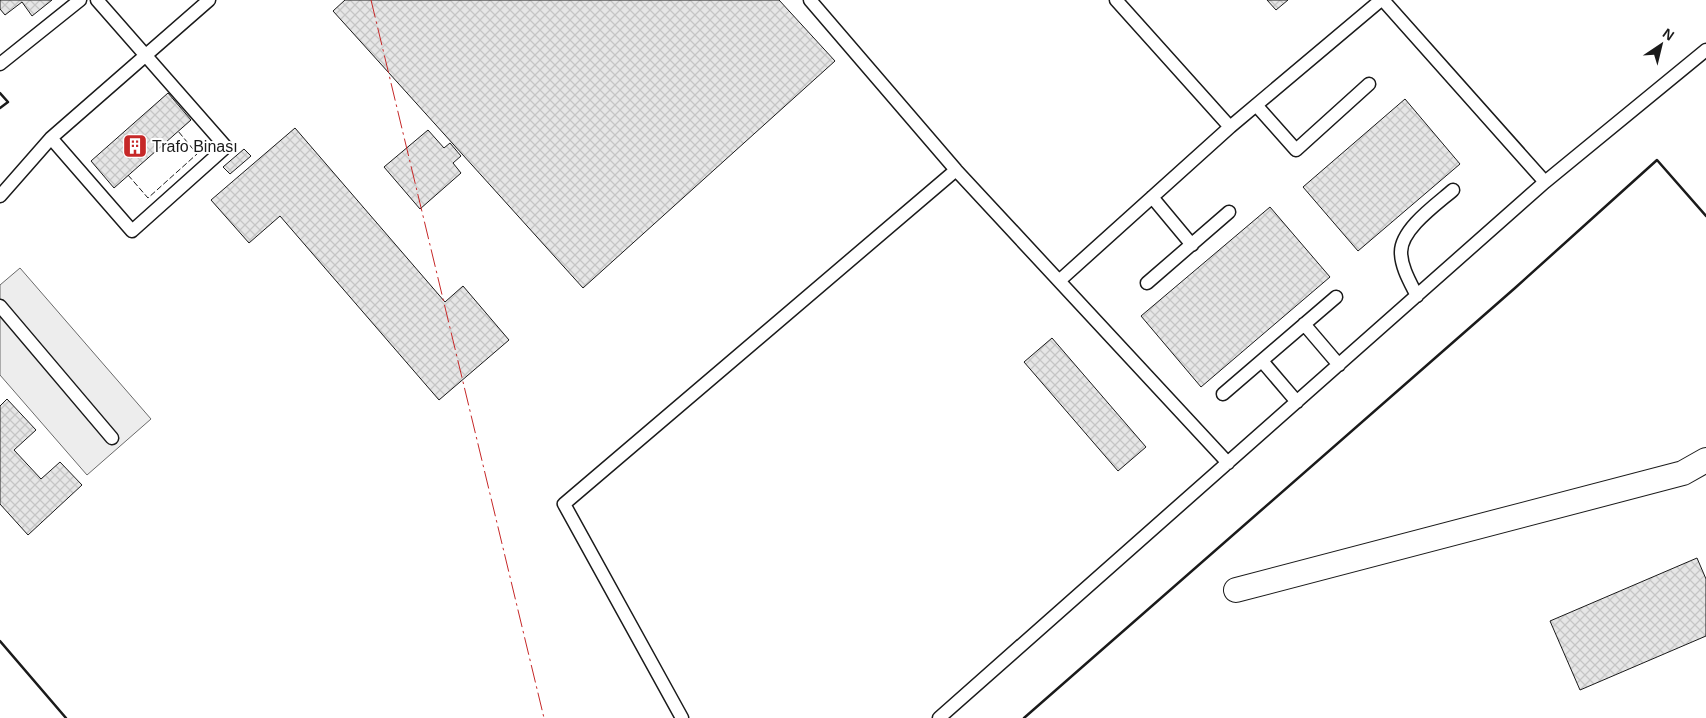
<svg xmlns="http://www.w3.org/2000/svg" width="1706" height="718" viewBox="0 0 1706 718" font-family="Helvetica,sans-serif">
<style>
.parking{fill:#ededed;stroke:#6a6a6a}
.building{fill:url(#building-cross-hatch);stroke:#1a1a1a}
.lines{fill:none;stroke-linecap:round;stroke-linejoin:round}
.service-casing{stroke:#1a1a1a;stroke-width:15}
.minor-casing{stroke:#1a1a1a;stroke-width:26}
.service{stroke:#fff;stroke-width:12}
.minor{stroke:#fff;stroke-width:24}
.fence{stroke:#1a1a1a;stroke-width:1;stroke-dasharray:6 2.5;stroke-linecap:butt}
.wall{stroke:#1a1a1a;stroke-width:2.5}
.power{stroke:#c62828;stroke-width:1;stroke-dasharray:18 4 2.5 4;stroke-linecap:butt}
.labels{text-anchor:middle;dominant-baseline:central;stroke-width:4;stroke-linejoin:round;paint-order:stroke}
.poi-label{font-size:16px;fill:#1a1a1a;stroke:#fff;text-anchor:start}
</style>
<defs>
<pattern id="building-cross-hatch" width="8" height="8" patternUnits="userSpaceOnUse" patternTransform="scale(1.25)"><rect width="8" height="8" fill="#e6e6e6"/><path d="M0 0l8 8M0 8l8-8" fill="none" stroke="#c5c5c5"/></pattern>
</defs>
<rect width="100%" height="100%" fill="#fff"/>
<path class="parking" d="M20,268L151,419L87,475L0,375V285Z"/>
<path class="building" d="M0,0H52L32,16L22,2L5,15L0,9Z
M345,0H779L835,61L583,288L333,11Z
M1267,0H1288L1276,10Z
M168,93L191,120L114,188L91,161Z
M1405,99L1460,164L1358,251L1303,187Z
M295,128L445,302L463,286L509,340L439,400L280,216L249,243L211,200Z
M428,130L444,148L450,143L461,156L453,163L461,173L420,209L384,167Z
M244,149L251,156L230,174L223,167Z
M1270,207L1330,277L1201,387L1141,316Z
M1052,338L1146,447L1118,471L1024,362Z
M7,399L36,430L14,450L41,479L60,462L82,485L28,535L0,504V406Z
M1697,558L1706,579V636L1580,690L1550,621Z"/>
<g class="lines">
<defs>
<path id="service" d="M810,0L956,170L1228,463
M1383,0L1545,182
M0,64L80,0
M1256,105L1296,150L1369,84
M1230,127L1381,0
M51,138L132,231L226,147L97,0
M0,196L51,138L209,0
M1152,197L1192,245
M1059,281L1230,127L1116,0
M1147,283L1229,212
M1417,296C1410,282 1401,267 1401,252C1401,229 1437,204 1453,190
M0,306L112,438
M1304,324L1339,365
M1262,361L1297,402
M1223,394L1336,297
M682,718L564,504L956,170
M939,718L1545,182L1706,50"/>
<path id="minor" d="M1236,590L1683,473L1706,460"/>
</defs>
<use href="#service" class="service-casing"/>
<use href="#minor" class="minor-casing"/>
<use href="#service" class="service"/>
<use href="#minor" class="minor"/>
<path class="fence" d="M128,175L148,198L197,154L178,131"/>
<path class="wall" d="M0,93L8,102L0,108
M0,641L66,718
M1024,718L1515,288L1657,160L1706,216"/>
<path class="power" d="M371,0L544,718"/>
</g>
<defs>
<symbol id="building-square" viewBox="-11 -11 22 22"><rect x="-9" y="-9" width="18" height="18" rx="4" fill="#c62828" stroke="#fff"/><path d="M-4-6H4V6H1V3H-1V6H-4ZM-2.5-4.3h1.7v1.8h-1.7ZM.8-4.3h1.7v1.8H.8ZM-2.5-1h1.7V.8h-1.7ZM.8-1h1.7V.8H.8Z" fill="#fff"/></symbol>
</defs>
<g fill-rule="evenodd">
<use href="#building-square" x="121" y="132" width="28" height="28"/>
</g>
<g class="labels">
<g class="poi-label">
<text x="152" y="146">Trafo Binası</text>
</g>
</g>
<g transform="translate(1661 45) rotate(35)" stroke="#ffffff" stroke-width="4" paint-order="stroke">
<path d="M0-4L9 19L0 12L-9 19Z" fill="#1a1a1a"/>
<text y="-8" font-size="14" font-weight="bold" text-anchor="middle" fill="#1a1a1a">N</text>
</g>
</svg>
